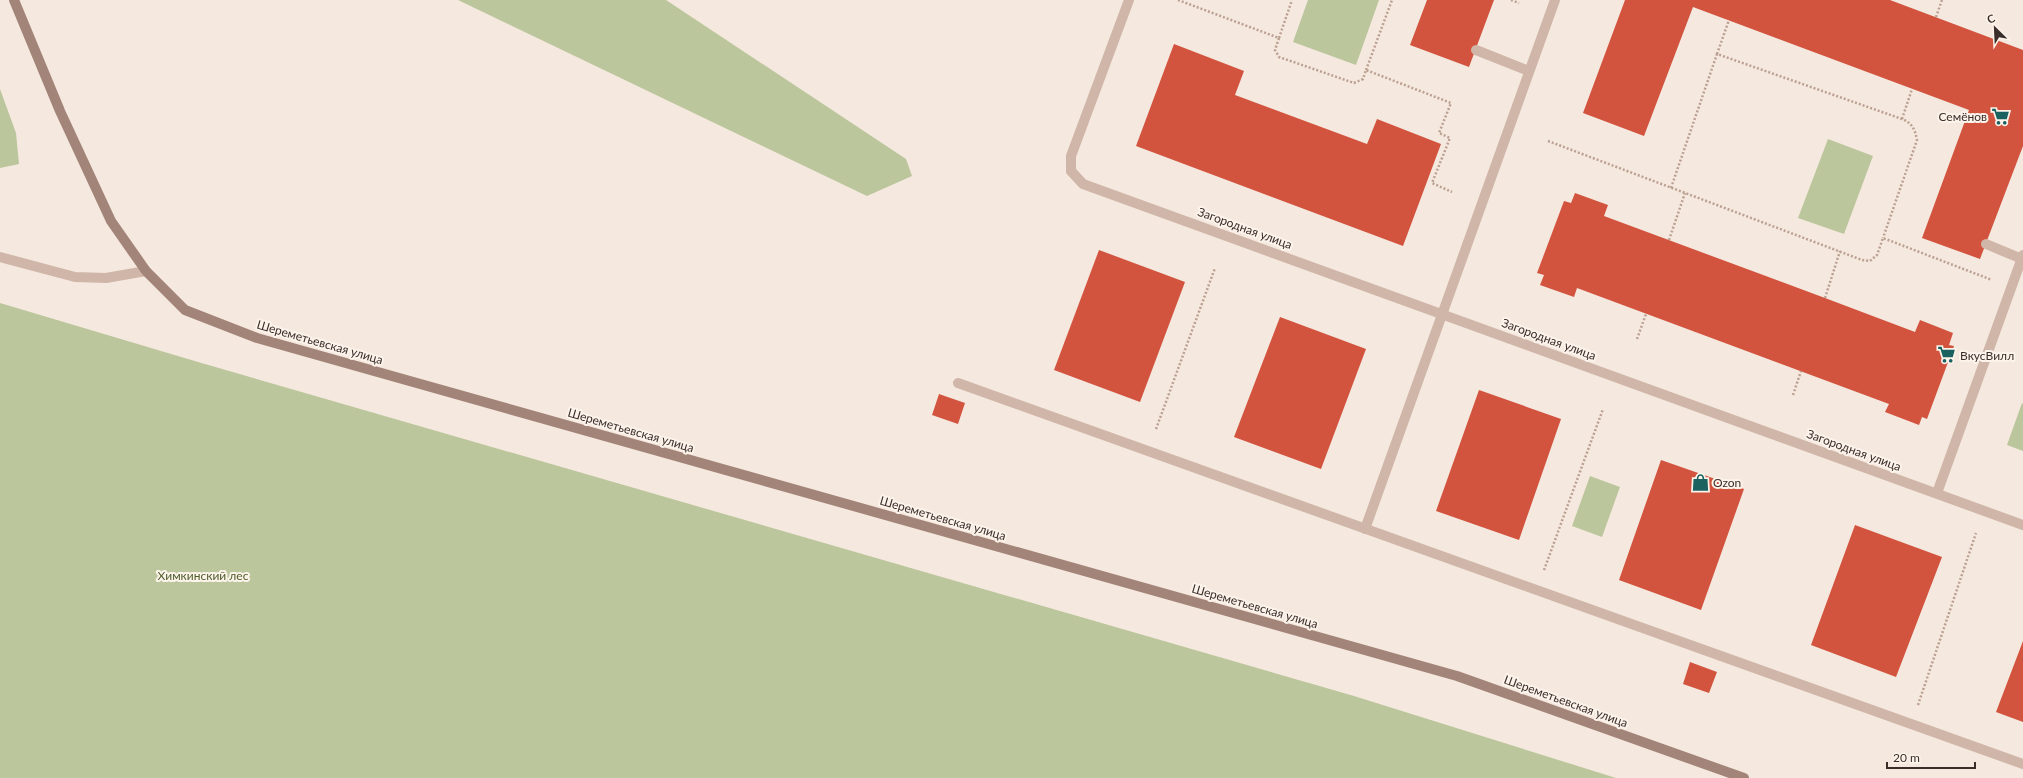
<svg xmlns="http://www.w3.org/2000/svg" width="2023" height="778" viewBox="0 0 2023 778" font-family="Lato,sans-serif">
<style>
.green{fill:#bcc69c}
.building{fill:#d2543f}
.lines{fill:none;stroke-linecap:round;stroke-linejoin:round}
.path{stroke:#bba092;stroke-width:2.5;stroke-dasharray:2 2;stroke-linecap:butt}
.lane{stroke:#cfb6a8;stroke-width:10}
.street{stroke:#cfb6a8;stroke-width:10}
.secondary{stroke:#a38479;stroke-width:10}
.labels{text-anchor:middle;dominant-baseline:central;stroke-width:4;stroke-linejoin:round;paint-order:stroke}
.poi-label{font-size:12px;fill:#3b2d29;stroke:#fcf3eb;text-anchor:start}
.street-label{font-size:12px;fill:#3b2d29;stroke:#fcf3eb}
.park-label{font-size:12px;fill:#4f5c2a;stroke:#fcf3eb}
</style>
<rect width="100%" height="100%" fill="#f5e8de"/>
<path class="green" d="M458,0H666L906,159L912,176L867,196Z
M1308,0H1379L1356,65L1293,42Z
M0,89L16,133L19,164L0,168Z
M1828,139L1873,156L1844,234L1798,218Z
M0,303L198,362L1354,696L1616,778H0Z
M2022,403L2023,404V451L2007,445Z
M1590,476L1620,487L1602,537L1572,526Z"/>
<path class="building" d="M1427,0H1494L1469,67L1410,45Z
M1625,0H1890L2023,50V146L1980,259L1922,238L1969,110L1693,7L1644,136L1583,113Z
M1174,44L1244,71L1235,95L1367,144L1377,119L1441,144L1403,246L1136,146Z
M1575,193L1608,205L1604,216L1825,298L1915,332L1920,320L1953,333L1949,345L1954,346L1927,419L1922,417L1919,425L1885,412L1889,404L1577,288L1574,297L1540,285L1544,275L1537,273L1564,201L1571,203Z
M1099,250L1185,282L1140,402L1054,370Z
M1280,317L1366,349L1321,469L1234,437Z
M1479,390L1561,419L1519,540L1436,511Z
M939,394L965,403L958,424L932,415Z
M1661,460L1744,489L1701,610L1619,580Z
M1855,525L1942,557L1896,677L1811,645Z
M2023,641V722L1996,712Z
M1690,662L1717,672L1709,693L1683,684Z"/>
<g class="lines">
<path class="path" d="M1178,0L1279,38L1275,50L1279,57L1354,83L1363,79L1366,70L1451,103L1439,133L1450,138L1432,183L1452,192
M1511,0L1519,3
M1936,17L1942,0
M1279,38L1292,0
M1717,54L1729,20
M1366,70L1392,0
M1902,119L1912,89
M1548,141L1862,260L1870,261L1877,255L1883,238L1992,280
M1671,188L1717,54L1902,119C1912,123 1915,129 1917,140L1883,238
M1669,240L1685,193
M1825,298L1840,251
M1637,339L1646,314
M1793,395L1801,371
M1156,429L1215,268
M1544,570L1603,409
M1918,705L1976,533"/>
<path class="lane" d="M1476,50L1529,71
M1071,171V156L1129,0
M1986,244L2022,259
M958,383L2023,764
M1937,493L2023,255
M1365,529L1555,0"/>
<path class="street" d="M1071,171L1083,184L2023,525
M0,257L75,277L106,278L146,271"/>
<path class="secondary" d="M14,0L60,111L111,221L146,271L185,310L257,338L1457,676L1744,778"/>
</g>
<defs>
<symbol id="supermarket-bare" viewBox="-9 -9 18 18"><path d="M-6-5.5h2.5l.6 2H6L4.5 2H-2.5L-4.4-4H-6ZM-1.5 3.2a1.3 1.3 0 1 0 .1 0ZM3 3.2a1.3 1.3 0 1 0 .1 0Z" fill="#19625f" stroke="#fcf3eb" stroke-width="2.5" paint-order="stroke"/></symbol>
<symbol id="shop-bare" viewBox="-9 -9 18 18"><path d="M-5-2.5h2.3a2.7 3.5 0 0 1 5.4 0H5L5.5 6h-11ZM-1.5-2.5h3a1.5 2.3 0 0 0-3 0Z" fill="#19625f" stroke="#fcf3eb" stroke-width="2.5" paint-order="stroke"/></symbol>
</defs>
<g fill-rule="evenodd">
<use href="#supermarket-bare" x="1988" y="104" width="25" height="25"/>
<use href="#supermarket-bare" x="1934" y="342" width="25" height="25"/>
<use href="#shop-bare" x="1688" y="470" width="25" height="25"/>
</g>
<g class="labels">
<g class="poi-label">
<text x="1987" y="116" text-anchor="end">Семёнов</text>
<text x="1960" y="355">ВкусВилл</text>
<text x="1713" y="482">Ozon</text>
</g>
<g class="street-label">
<text transform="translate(1245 228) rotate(20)">Загородная улица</text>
<text transform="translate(1549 339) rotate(20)">Загородная улица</text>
<text transform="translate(320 342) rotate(16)">Шереметьевская улица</text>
<text transform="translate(631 430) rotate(16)">Шереметьевская улица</text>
<text transform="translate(1854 450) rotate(20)">Загородная улица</text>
<text transform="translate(943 518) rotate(16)">Шереметьевская улица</text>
<text transform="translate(1255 606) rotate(16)">Шереметьевская улица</text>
<text transform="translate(1566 701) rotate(20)">Шереметьевская улица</text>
</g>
<g class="park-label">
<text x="203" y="575">Химкинский лес</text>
</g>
</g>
<g transform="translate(1995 28) rotate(336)" stroke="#fcf3eb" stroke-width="3" paint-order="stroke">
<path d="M0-3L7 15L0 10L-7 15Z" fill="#3b2d29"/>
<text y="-6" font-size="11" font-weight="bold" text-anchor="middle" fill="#3b2d29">С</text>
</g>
<path d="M1887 762v6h88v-6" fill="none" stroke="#3b2d29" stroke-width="2"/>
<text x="1893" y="762" font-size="12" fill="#3b2d29" stroke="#fcf3eb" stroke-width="3" paint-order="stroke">20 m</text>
</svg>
